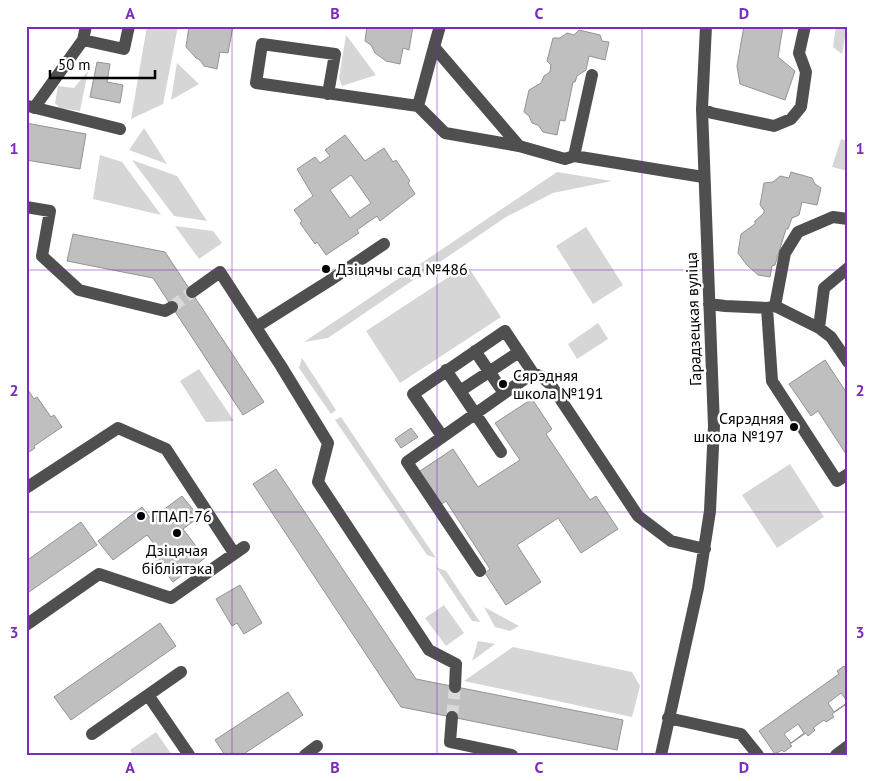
<svg xmlns="http://www.w3.org/2000/svg" width="874" height="781" viewBox="0 0 874 781" font-family="'PT Sans',sans-serif">
<style>
.green{fill:#d6d6d6}
.building{fill:#bfbfbf;stroke:#939393;fill-rule:evenodd}
.lines{fill:none;stroke-linecap:round;stroke-linejoin:round}
.minor-tunnel{stroke:#d9d9d9;stroke-width:12;stroke-dasharray:12 6;stroke-linecap:butt}
.minor{stroke:#4f4f4f;stroke-width:12}
.grid{fill:none;stroke:#7b2cbf;stroke-width:1;stroke-opacity:0.55}
.poi-dot{fill:#000;stroke:#fff;stroke-width:2}
.labels{text-anchor:middle;dominant-baseline:central;stroke-width:5;stroke-linejoin:round;paint-order:stroke}
.poi-label{font-size:16px;fill:#000;stroke:#fff;text-anchor:start}
.street-label{font-size:16px;fill:#000;stroke:#fff}
.neatline{fill:none;stroke:#7b2cbf;stroke-width:2}
.grid-label{font-size:16px;text-anchor:middle;font-weight:bold;fill:#7b2cbf}
</style>
<rect width="100%" height="100%" fill="#fff"/>
<path class="green" d="M147,26H178L163,104L131,119Z
M836,26H847L842,54L833,47Z
M346,35L376,75L342,86L339,78Z
M177,63L199,84L171,100Z
M88,71L80,111L60,108L55,103L58,86L74,88Z
M144,128L167,164L129,150Z
M841,139L848,141V171L832,167Z
M100,155L122,162L161,215L93,199Z
M132,160L177,176L207,221L174,216Z
M557,172L612,181L553,193L506,217L328,338L304,342Z
M175,226L213,231L222,243L199,259Z
M586,227L623,285L593,304L556,246Z
M467,265L501,317L400,383L366,331Z
M598,323L608,339L577,359L568,344Z
M302,358L336,410L331,414L299,368Z
M199,369L234,421L206,422L180,381Z
M341,417L436,558L427,555L335,420Z
M790,464L824,517L777,548L742,495Z
M436,567L446,571L480,622L472,621Z
M444,605L464,633L446,646L425,618Z
M484,607L519,626L510,631L495,627Z
M478,641L495,644L472,661Z
M513,647L632,672L640,686L632,717L464,681Z
M156,732L172,755H133L130,750Z"/>
<path class="building" d="M189,26H233L228,53L220,52L217,69L204,66L200,60L196,58L186,47Z
M367,26H413L409,50L403,48L400,64L386,61L375,53L371,45L365,41Z
M744,26H783L778,57L795,71L785,100L740,84L737,66Z
M579,30L600,35L602,41L609,42L605,60L589,56L586,70L577,76L575,82H573L565,121L560,120L557,135L543,132L538,125L532,123L529,116L524,112L529,90L541,83L544,76L550,72L551,65L547,61L553,38H560L567,33L574,35Z
M97,62L110,64L107,82L123,85L120,103L90,97Z
M26,123L86,134L80,169L26,160Z
M345,135L365,161L384,148L393,162L396,160L410,181L408,183L415,194L380,221L377,216L357,230L359,233L326,255L317,242L315,244L300,223L302,221L294,210L313,196L297,169L315,157L320,163L330,156L325,150ZM351,175L371,203L350,218L330,190Z
M791,172L812,178L815,184L821,188L817,205L802,202L799,215L792,218L788,229H786L775,265L772,266L770,277L758,275L746,264L738,253L741,234L755,224V221L764,213V210L760,205L764,183L773,182L780,176L789,178Z
M73,234L165,252L264,402L243,415L153,278L67,261Z
M825,360L848,395V457L818,411L811,416L789,384Z
M26,387L34,399L37,397L51,417L54,415L62,427L34,446L35,448L26,454Z
M532,399L552,429L546,434L590,500L596,496L618,529L581,553L558,518L517,545L541,582L506,605L485,573L490,569L446,501L439,506L417,473L453,449L478,487L520,460L495,423Z
M411,428L418,437L401,448L395,439Z
M276,469L416,679L623,720L617,750L401,707L253,484Z
M182,496L199,517L183,529L205,558L173,582L148,550L155,545L147,535L113,560L98,541L142,507L151,519Z
M81,522L97,545L26,594V561Z
M240,585L262,623L244,634L237,623L232,626L216,599Z
M160,623L176,646L71,720L54,697Z
M844,666L848,671V703L832,714L834,717L826,722L824,720L813,728L815,730L808,736L806,733L790,744L792,746L784,752L782,750L775,754L759,731L839,674L837,671Z
M288,692L303,715L242,755H225L215,740Z
M841,693L848,702L834,712L828,703Z
M798,724L804,733L791,743L784,734Z"/>
<g class="lines">
<path class="minor-tunnel" d="M172,307L192,292
M452,717L455,687"/>
<path class="minor" d="M83,40L124,49L129,26
M434,47L440,26
M328,94L335,54L262,44L256,83L418,106L445,133L519,146L565,159L574,156L703,177
M28,106L120,129
M418,106L434,47L519,146
M34,108L83,40L86,26
M702,109L712,113L774,126L791,119L801,107L806,72L799,53L805,26
M574,156L592,75
M26,207L50,211L42,256L79,290L165,311L172,307
M192,292L220,272L281,366L328,443L318,482L429,650L456,664L455,687
M709,304L725,306L767,308L772,381L837,481L848,474
M775,306L819,328L831,337L848,362
M767,308L775,306L785,253L798,232L833,217L848,219
M256,327L329,281L384,244
M819,328L824,288L848,268
M475,351L504,393
M446,370L501,452
M460,391L519,352
M442,436L413,394L505,331L533,373
M26,488L118,428L166,449L234,553
M480,571L407,462L533,373L542,377L551,385L638,516L671,541L705,549
M26,625L99,574L171,598L244,547
M148,695L181,672
M452,717L450,742L512,755
M668,718L741,734L758,755
M92,734L148,695L189,755
M305,755L317,746
M661,755L698,588L710,511L714,426L702,109L706,26
M836,755L848,746"/>
</g>
<path class="grid" d="M232,26V755M437,26V755M642,26V755M26,270H848M26,512H848"/>
<g class="poi-dot">
<circle cx="326" cy="269" r="5"/>
<circle cx="503" cy="384" r="5"/>
<circle cx="794" cy="427" r="5"/>
<circle cx="141" cy="516" r="5"/>
<circle cx="177" cy="533" r="5"/>
</g>
<g class="labels">
<g class="poi-label">
<text x="336" y="269">Дзіцячы сад №486</text>
<text x="513" y="375">Сярэдняя<tspan x="513" dy="18">школа №191</tspan></text>
<text x="784" y="418" text-anchor="end">Сярэдняя<tspan x="784" dy="18">школа №197</tspan></text>
<text x="151" y="516">ГПАП-76</text>
<text x="177" y="550" text-anchor="middle">Дзіцячая<tspan x="177" dy="18">бібліятэка</tspan></text>
</g>
<g class="street-label">
<text transform="translate(693 319) rotate(-92)">Гарадзецкая вуліца</text>
</g>
</g>
<rect width="874" height="781" fill="none" stroke="#ffffff" stroke-width="55"/>
<path d="M50 70v8h105v-8" fill="none" stroke="#000000" stroke-width="2.5"/>
<text x="58" y="70" font-size="15" fill="#000000" stroke="#ffffff" stroke-width="4" paint-order="stroke">50 m</text>
<rect x="28" y="28" width="818" height="726" class="neatline"/>
<g class="grid-label">
<text x="130" y="19">A</text>
<text x="335" y="19">B</text>
<text x="539" y="19">C</text>
<text x="744" y="19">D</text>
<text x="14" y="154">1</text>
<text x="860" y="154">1</text>
<text x="14" y="396">2</text>
<text x="860" y="396">2</text>
<text x="14" y="638">3</text>
<text x="860" y="638">3</text>
<text x="130" y="773">A</text>
<text x="335" y="773">B</text>
<text x="539" y="773">C</text>
<text x="744" y="773">D</text>
</g>
</svg>
